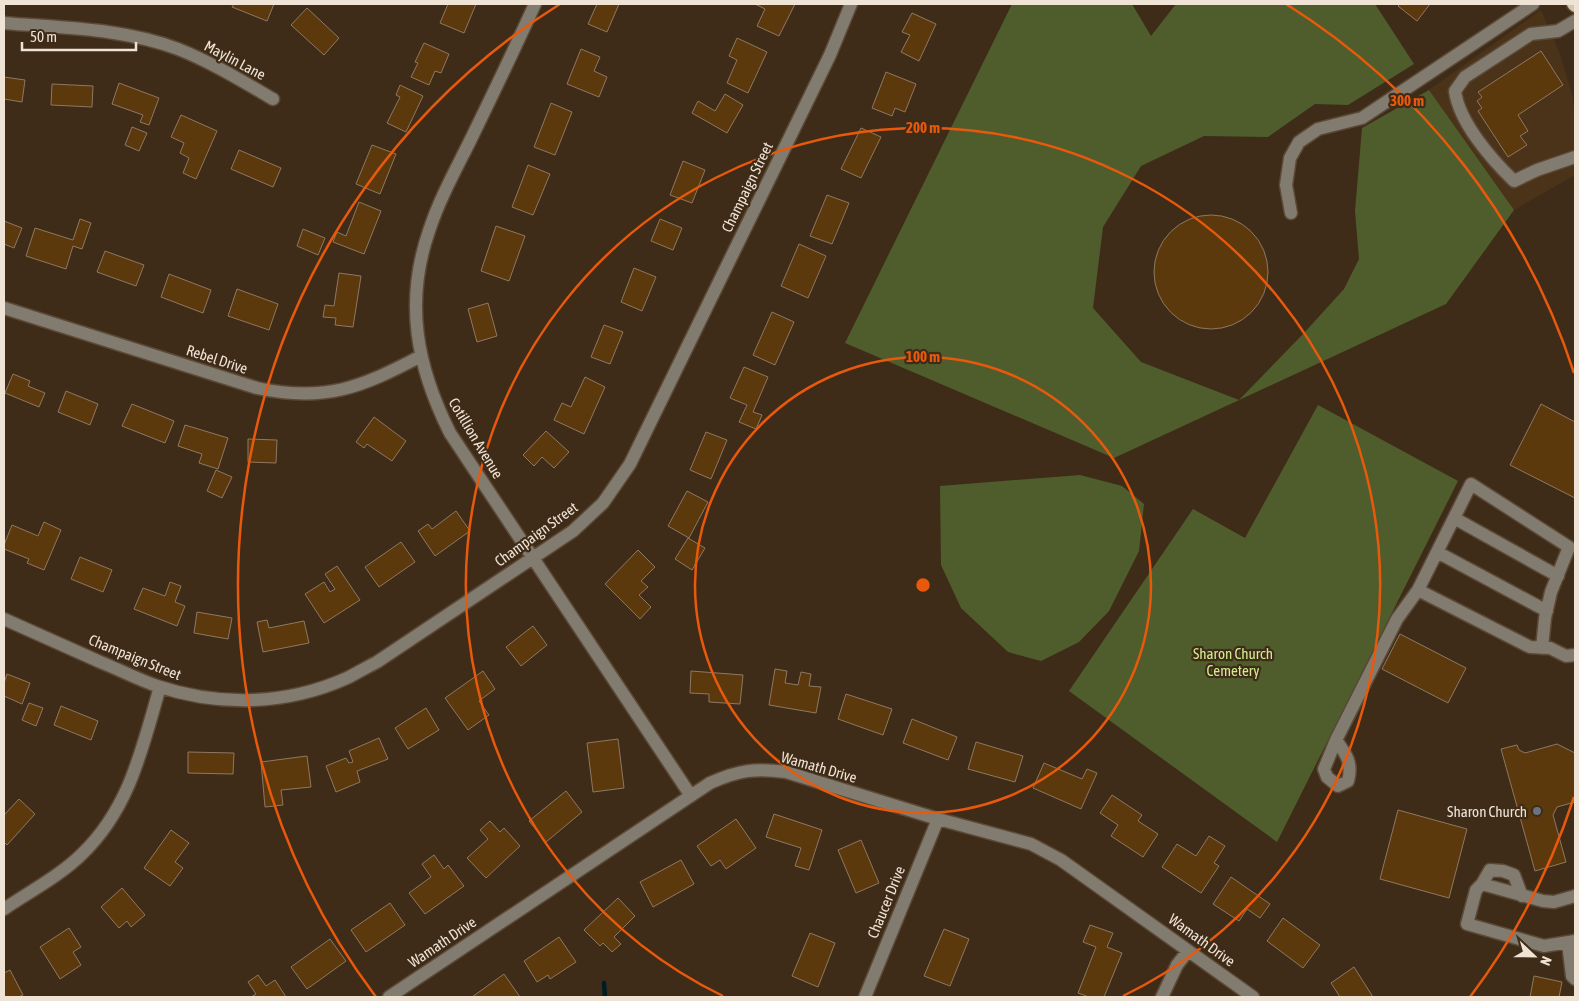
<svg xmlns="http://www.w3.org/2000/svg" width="1579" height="1001" viewBox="0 0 1579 1001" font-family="'Asap Condensed',sans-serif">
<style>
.built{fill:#4b3319}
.green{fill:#4f5d2c}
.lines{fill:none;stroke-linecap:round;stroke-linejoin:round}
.stream{stroke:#001c23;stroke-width:4.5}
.building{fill:#5b390d;stroke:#8e7862}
.minor-casing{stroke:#5b4936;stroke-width:15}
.major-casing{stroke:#5b4936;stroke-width:15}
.minor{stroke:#827b70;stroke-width:12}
.major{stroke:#d3c7ae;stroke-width:12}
.ring{fill:none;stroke:#e8590c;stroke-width:2.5}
.worship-dot{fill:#6b7280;stroke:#3f2c18;stroke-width:2}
.labels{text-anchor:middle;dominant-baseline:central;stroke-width:4.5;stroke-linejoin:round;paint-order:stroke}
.street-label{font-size:15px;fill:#efe3d6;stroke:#3f2c18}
.park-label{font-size:15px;fill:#d1ed90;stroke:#3f2c18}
.poi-label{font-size:15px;fill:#efe3d6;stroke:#3f2c18;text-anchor:end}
.centre{fill:#e8590c;stroke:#3f2c18;stroke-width:2.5}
.ring-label{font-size:15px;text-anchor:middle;font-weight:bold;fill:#e8590c;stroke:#3f2c18;stroke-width:4.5;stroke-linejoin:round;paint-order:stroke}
</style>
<rect width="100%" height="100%" fill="#3f2c18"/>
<path class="built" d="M1541,10L1560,54L1573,98L1575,121V175L1514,210L1429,90Z"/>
<path class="green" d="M1012,4H1132L1151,36L1176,4H1375L1414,64L1348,105L1315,104L1268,137L1204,136L1141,166L1103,227L1093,308L1141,362L1239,400L1304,333L1344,289L1359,259L1355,211L1362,128L1429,90L1514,210L1446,304L1114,458L845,343Z
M1318,405L1458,481L1277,842L1069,691L1193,509L1245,538Z
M1080,475L1122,486L1144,504L1139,551L1109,611L1079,642L1041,661L1008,652L961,608L941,565L940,486Z"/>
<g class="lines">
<path class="stream" d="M604,983L605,997"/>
</g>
<path class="building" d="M234,4H274L267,21L232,7Z
M448,4H476L464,33L440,23Z
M597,4H619L607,32L588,24Z
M755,4H795L779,36L757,26L765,9Z
M1400,4H1430L1417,21L1398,6Z
M307,8L339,38L324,55L291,25Z
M912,13L936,24L919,61L901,52L910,35L902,32Z
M737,38L767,52L748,93L727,83L737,60L729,56Z
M424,43L449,54L441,73L435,71L429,85L411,77L418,63L415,62Z
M581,49L600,57L594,71L607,77L599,97L567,84Z
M1541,51L1563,85L1518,115L1528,131L1520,136L1527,145L1508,157L1478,111L1482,108L1477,101L1482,97L1478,92Z
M886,72L916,84L905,112L895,108L892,116L872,108Z
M4,77L25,80L22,102L4,99Z
M119,83L159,98L149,125L140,122L143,115L112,104Z
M52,84L93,86L92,107L51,105Z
M400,85L423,96L406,132L387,123L400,97L396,95Z
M725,94L743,105L727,133L692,113L698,101L715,111Z
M551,103L572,112L555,155L534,147Z
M181,115L217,131L196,179L183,173L189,158L180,153L184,143L171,137Z
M132,127L147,133L139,151L125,145Z
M861,128L881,137L861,178L841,169Z
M372,145L396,154L380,194L356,184Z
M239,150L281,168L273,187L231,169Z
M683,161L705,170L692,203L670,195Z
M528,165L550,174L533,215L512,207Z
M827,195L849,203L832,244L810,236Z
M359,202L381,211L364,254L333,242L337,232L346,236Z
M1154 272a57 57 0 1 1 114 0a57 57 0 1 1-114 0Z
M80,219L91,223L82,249L73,246L66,269L26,256L35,228L73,240Z
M660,219L682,228L673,250L651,241Z
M4,221L22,228L14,248L4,244Z
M496,226L525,236L509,281L481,271Z
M303,229L325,238L318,255L297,246Z
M799,244L826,256L808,298L781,286Z
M105,251L144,265L136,286L97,272Z
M634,268L656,277L642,311L621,302Z
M339,273L361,276L353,327L335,325L336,318L323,317L325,305L334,306Z
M169,274L211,290L203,313L161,297Z
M237,289L278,304L269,330L228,316Z
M488,303L497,336L477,342L468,309Z
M772,312L794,322L775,365L753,355Z
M604,325L623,332L610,364L591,357Z
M744,367L768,377L753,412L762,415L756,429L739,422L747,405L730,398Z
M13,374L30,381L28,386L45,393L39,407L5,393Z
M585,377L605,387L584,434L554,420L562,403L571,407Z
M66,391L98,404L90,425L58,412Z
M132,404L174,421L165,443L122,426Z
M1541,404L1575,422V498L1510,465Z
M374,417L406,441L392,461L367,444L364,448L356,442Z
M185,425L228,438L218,469L199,463L202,454L178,446Z
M546,431L569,452L554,468L542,457L534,466L523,455Z
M706,432L727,440L711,479L690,470Z
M248,439L277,440L276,463L248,462Z
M216,470L232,477L222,498L207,491Z
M687,491L708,502L689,538L668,526Z
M456,511L470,531L435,556L418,531L428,524L432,529Z
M44,522L61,530L44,570L27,563L29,559L4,549V545L12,525L38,536Z
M688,538L705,548L692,570L675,559Z
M401,542L415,562L379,587L365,567Z
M638,550L655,567L641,581L648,587L639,595L651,607L640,619L605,584Z
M80,557L112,570L103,592L71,579Z
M337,566L360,600L324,623L305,594L324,582L330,592L335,589L325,574Z
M170,582L181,586L175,602L185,606L177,626L134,609L143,588L165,596Z
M197,612L232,618L228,639L194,633Z
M267,620L269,628L304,621L309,643L263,652L257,622Z
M533,626L547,645L521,666L506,647Z
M1400,634L1466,668L1448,703L1382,669Z
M775,669L787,671L785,683L798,685L801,672L811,674L809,686L821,687L816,713L769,705Z
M483,671L495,689L479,701L489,715L468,730L445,698Z
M691,671L743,675L740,704L709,702V694L690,693Z
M7,674L30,683L22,704L4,696V683Z
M846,694L892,709L883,735L838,719Z
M29,703L43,708L36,726L22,720Z
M61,706L98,721L91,740L54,725Z
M426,708L439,730L408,749L395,728Z
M912,719L957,737L948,760L903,743Z
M379,738L388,759L357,771L360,782L336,792L326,766L346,758L349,763L353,762L349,751Z
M618,739L624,788L593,792L587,743Z
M976,742L1023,756L1015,782L968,769Z
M1557,744L1575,753V802L1557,807L1553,815L1566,862L1535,871L1501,749L1517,745L1519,750L1525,753Z
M188,752L234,753L233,774L188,773Z
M307,756L311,787L281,790L283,805L265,807L261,762Z
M1044,763L1082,779L1087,769L1097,773L1081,809L1033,788Z
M566,791L582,812L546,842L529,821Z
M1112,795L1142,815L1138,821L1158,834L1143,857L1111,836L1118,825L1100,813Z
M19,799L35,814L7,845L4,842V815Z
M1398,810L1467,829L1449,898L1380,879Z
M774,814L822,830L809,870L795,866L801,848L766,837Z
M736,819L756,848L726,869L720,860L711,866L697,846Z
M490,821L500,832L504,828L520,846L486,878L467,858L488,839L480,830Z
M171,830L189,843L175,862L183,868L170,886L144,868Z
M1209,836L1225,846L1214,863L1219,866L1201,893L1162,867L1177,844L1196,856Z
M861,840L879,883L856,893L838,850Z
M434,855L444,869L448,865L464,886L425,914L409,893L431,877L422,864Z
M681,860L694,884L653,907L640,882Z
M1231,877L1270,904L1260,918L1247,909L1239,921L1213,904Z
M122,888L145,915L131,927L127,921L119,928L101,907Z
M618,898L635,916L614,937L621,944L612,952L603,943L600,946L584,930Z
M390,903L405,925L366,952L351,930Z
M1283,918L1320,945L1303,968L1267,941Z
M1090,925L1113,933L1107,947L1122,953L1104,997H1089L1078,993L1096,947L1083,942Z
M69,928L81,947L73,952L81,965L60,979L40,947Z
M944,929L969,939L950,986L924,976Z
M810,933L835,943L818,987L792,976Z
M559,937L576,962L550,979L548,975L537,982L524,961Z
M330,939L346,961L307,989L291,967Z
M1354,967L1373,997H1340L1331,983Z
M10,970L23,995L18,997H4V973Z
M504,974L520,997H472Z
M258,975L266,986L275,980L286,997H251L256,994L248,982Z
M1534,976L1562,982L1559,997H1530Z"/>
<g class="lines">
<defs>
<path id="minor" d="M535,4C514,50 492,96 470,141C455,171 439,200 429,231C404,303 417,367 450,433L691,796
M1575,21L1558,31L1531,34L1465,77L1455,91C1459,122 1491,159 1514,181L1537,170L1575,157
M4,23C61,28 123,28 178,49C211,62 242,81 273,99
M1291,213L1286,185L1290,158L1299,142L1318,129L1362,118L1533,4
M4,308L257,388C325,403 362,387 421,356
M1454,518L1558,576
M1437,552L1547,611
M1418,590L1471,484L1569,547L1551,592L1545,618L1542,648
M4,619C35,633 67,647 98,661C118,669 137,679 157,686C220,707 287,705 347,678C357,673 367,667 377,662L573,531L603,503L630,464L830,55L851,4
M1336,740C1346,754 1353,763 1348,781L1338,786L1327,777L1324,769L1336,740L1397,619L1418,590L1530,647L1550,648L1566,656L1575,655
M1482,884L1490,870L1503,871L1514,875L1522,896
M1575,896L1554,902L1543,901L1482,884L1476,890L1467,924L1544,946L1575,941
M4,909C29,892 61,875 82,854C130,808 142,748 160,687
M1568,943L1572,976L1575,979
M389,997L710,783C739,770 755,768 786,772L938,819L1031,844L1061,860L1253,997
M865,997L938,819
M1162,997L1177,965L1188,951"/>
<path id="major" d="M1573,4L1575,6"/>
</defs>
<use href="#minor" class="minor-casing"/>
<use href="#major" class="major-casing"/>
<use href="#minor" class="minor"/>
<use href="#major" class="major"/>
</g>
<g class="ring">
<circle cx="923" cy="585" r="228"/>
<path d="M723 996A457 457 0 1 1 1123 996"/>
<path d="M1574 797A685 685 0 0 1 1470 997M376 997A685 685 0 0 1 560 4M1286 4A685 685 0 0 1 1574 373"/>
</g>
<circle class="worship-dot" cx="1537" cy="811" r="5"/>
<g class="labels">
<g class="street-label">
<text transform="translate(235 60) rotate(28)">Maylin Lane</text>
<text transform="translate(747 187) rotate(-64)">Champaign Street</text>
<text transform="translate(217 359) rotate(18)">Rebel Drive</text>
<text transform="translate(476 438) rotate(59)">Cotillion Avenue</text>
<text transform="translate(536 534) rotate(-36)">Champaign Street</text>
<text transform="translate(135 657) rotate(22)">Champaign Street</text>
<text transform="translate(819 767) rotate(16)">Wamath Drive</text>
<text transform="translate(886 902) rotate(-68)">Chaucer Drive</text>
<text transform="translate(1202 940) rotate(36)">Wamath Drive</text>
<text transform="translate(442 942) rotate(-34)">Wamath Drive</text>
</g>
<g class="park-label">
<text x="1233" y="653">Sharon Church<tspan x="1233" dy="17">Cemetery</tspan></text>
</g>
<g class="poi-label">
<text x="1527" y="811">Sharon Church</text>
</g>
</g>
<circle cx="923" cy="585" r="8" class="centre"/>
<g class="ring-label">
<text x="1407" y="106">300 m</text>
<text x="923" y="133">200 m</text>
<text x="923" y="362">100 m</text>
</g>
<rect width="1579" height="1001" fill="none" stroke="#efe3d6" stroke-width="10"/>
<g transform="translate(1534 956) rotate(112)" stroke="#3f2c18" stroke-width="4" paint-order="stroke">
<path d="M0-4L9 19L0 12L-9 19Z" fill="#efe3d6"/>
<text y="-8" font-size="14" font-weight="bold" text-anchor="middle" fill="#efe3d6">N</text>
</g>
<path d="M22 42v8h114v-8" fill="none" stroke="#efe3d6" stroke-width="2.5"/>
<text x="30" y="42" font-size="15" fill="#efe3d6" stroke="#3f2c18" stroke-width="4" paint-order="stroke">50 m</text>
</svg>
